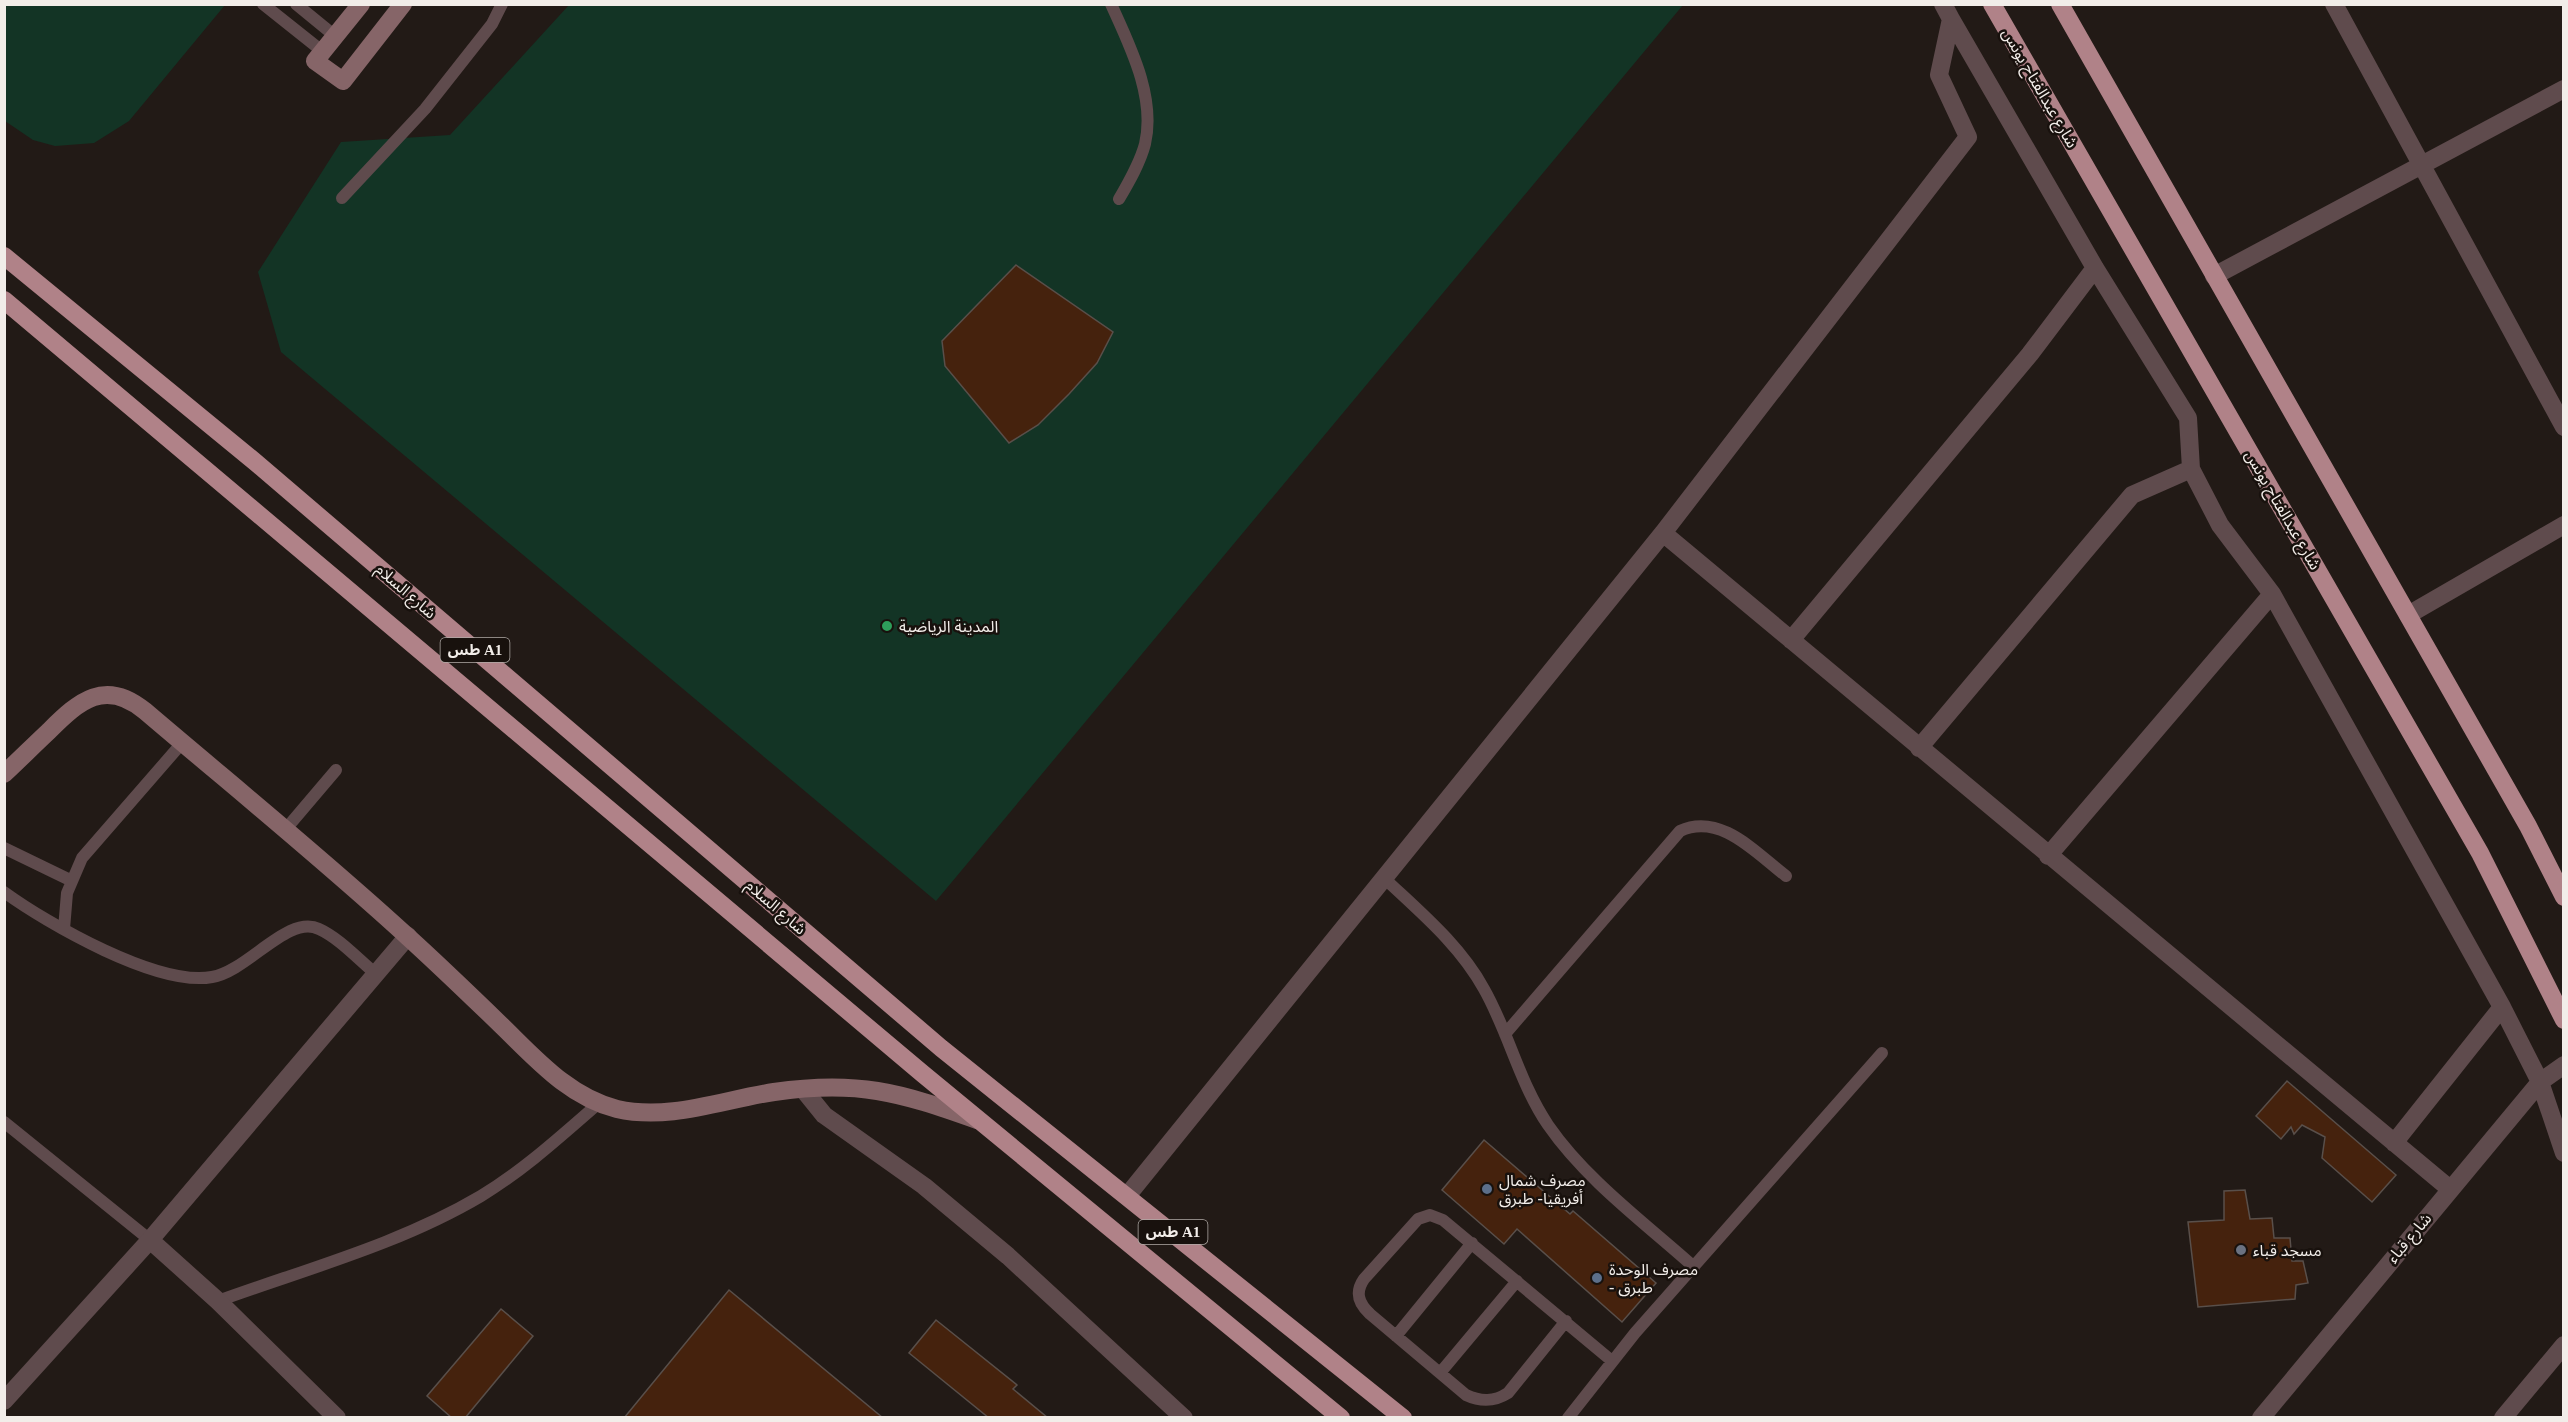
<svg xmlns="http://www.w3.org/2000/svg" width="2568" height="1422" viewBox="0 0 2568 1422" font-family="'Times New Roman','Noto Sans Arabic',serif">
<style>
.green{fill:#133425}
.building{fill:#45220d;stroke:#594f4a;stroke-width:1.5}
.lines{fill:none;stroke-linecap:round;stroke-linejoin:round}
.service{stroke:#5f4b4d;stroke-width:12}
.minor{stroke:#5f4b4d;stroke-width:18}
.secondary{stroke:#866568;stroke-width:18}
.trunk{stroke:#b08288;stroke-width:18}
.leisure-dot{fill:#2e9e5b;stroke:#18110d;stroke-width:2}
.service-dot{fill:#5c6f8a;stroke:#18110d;stroke-width:2}
.worship-dot{fill:#6b7280;stroke:#18110d;stroke-width:2}
.labels{text-anchor:middle;dominant-baseline:central;stroke-width:5;stroke-linejoin:round;paint-order:stroke}
.shield{fill:#18110d;stroke:#b1aba7;stroke-width:1.5}
.shield-label{font-size:15px;font-weight:bold;fill:#f2ede9}
.street-label{font-size:16px;fill:#f2ede9;stroke:#18110d}
.poi-label{font-size:16px;fill:#f2ede9;stroke:#18110d;text-anchor:start}
</style>
<rect width="100%" height="100%" fill="#221a16"/>
<path class="green" d="M5,4H225V5L129,121L94,143L55,146L33,140L5,121Z
M569,5H1683L936,901L281,352L258,272L341,142L450,135Z"/>
<path class="building" d="M1016,265L1113,332L1097,363L1069,394L1038,425L1009,443L945,366L942,341Z
M2287,1081L2396,1175L2372,1202L2322,1158L2325,1137L2302,1125L2294,1134L2291,1127L2281,1139L2256,1116Z
M1484,1140L1570,1214L1573,1211L1656,1283L1622,1322L1517,1229L1504,1244L1442,1190Z
M2245,1190L2250,1219L2272,1218L2274,1238H2290L2292,1261H2303L2308,1283L2296,1285L2295,1299L2198,1307L2188,1222L2224,1220V1191Z
M729,1290L883,1418H624Z
M501,1309L533,1336L465,1418H452L427,1396Z
M936,1320L1017,1385L1013,1389L1048,1418H989L909,1353Z"/>
<g class="lines">
<path class="service" d="M263,4L322,51
M296,4L335,36
M1111,4C1130,46 1156,97 1145,144C1140,163 1129,182 1119,199
M342,198L425,109L492,24L502,4
M285,830L336,770
M4,848L70,880
M1384,878C1420,912 1460,945 1484,989C1509,1033 1519,1082 1548,1125C1586,1180 1645,1223 1694,1267
M4,892C48,924 158,987 212,977C248,971 288,914 319,929C339,938 358,959 376,974
M64,929L67,893L82,858L182,743
M1505,1034L1680,831C1720,812 1756,853 1786,876
M4,1122L150,1240
M218,1301C306,1269 400,1244 481,1196C524,1170 561,1136 599,1103
M1566,1321L1508,1393C1494,1402 1481,1402 1466,1395L1370,1314C1358,1303 1355,1292 1364,1279L1418,1219L1430,1215L1443,1220L1612,1361
M1396,1336L1472,1243
M1440,1373L1517,1281
M1568,1418L1635,1333L1882,1053"/>
<path class="minor" d="M2334,4L2564,427
M1951,19L2095,268L2188,418L2191,469L2220,525L2272,594L2502,1007L2540,1082L2564,1153
M2214,276L2564,89
M1663,533L2450,1189
M2408,615L2564,525
M1791,640L2030,354L2095,268
M1919,748L2132,495L2191,469
M2048,856L2272,594
M803,1089L824,1115L924,1186L1008,1256L1184,1418
M2394,1143L2502,1007
M1127,1196L1663,533L1968,137L1939,75L1951,19L1943,4
M150,1240L218,1301L337,1418
M4,1401L150,1240L408,936
M2261,1418L2540,1082L2564,1065
M2503,1418L2564,1345"/>
<path class="secondary" d="M361,4L315,61L343,81L403,4
M4,774C19,760 34,745 49,731C79,701 105,678 145,711C233,786 323,859 408,937C440,966 471,996 502,1026C536,1059 569,1097 617,1109C669,1121 722,1100 774,1092C857,1080 899,1092 977,1120"/>
<path class="trunk" d="M1992,4L2480,853L2564,1020
M2060,4L2528,826L2564,897
M4,256L254,461L941,1048L1403,1418
M4,300L923,1074L1341,1418"/>
</g>
<circle class="leisure-dot" cx="887" cy="626" r="6"/>
<g class="service-dot">
<circle cx="1487" cy="1189" r="6"/>
<circle cx="1597" cy="1278" r="6"/>
</g>
<circle class="worship-dot" cx="2241" cy="1250" r="6"/>
<g class="labels">
<g class="shield">
<rect x="440.5" y="638" width="69" height="24" rx="4.5"/>
<rect x="1138.5" y="1220" width="69" height="24" rx="4.5"/>
</g>
<g class="shield-label">
<text x="475" y="650">طس A1</text>
<text x="1173" y="1232">طس A1</text>
</g>
<g class="street-label">
<text transform="translate(2040 88) rotate(60)">شارع عبدالفتاح يونس</text>
<text transform="translate(2283 510) rotate(60)">شارع عبدالفتاح يونس</text>
<text transform="translate(406 591) rotate(41)">شارع السلام</text>
<text transform="translate(776 907) rotate(41)">شارع السلام</text>
<text transform="translate(2409 1238) rotate(-50)">شارع قباء</text>
</g>
<g class="poi-label">
<text x="899" y="626">المدينة الرياضية</text>
<text x="1499" y="1180">مصرف شمال<tspan x="1499" dy="18">أفريقيا- طبرق</tspan></text>
<text x="2253" y="1250">مسجد قباء</text>
<text x="1609" y="1269">مصرف الوحدة<tspan x="1609" dy="18">- طبرق</tspan></text>
</g>
</g>
<rect width="2568" height="1422" fill="none" stroke="#f2ede9" stroke-width="12"/>
</svg>
